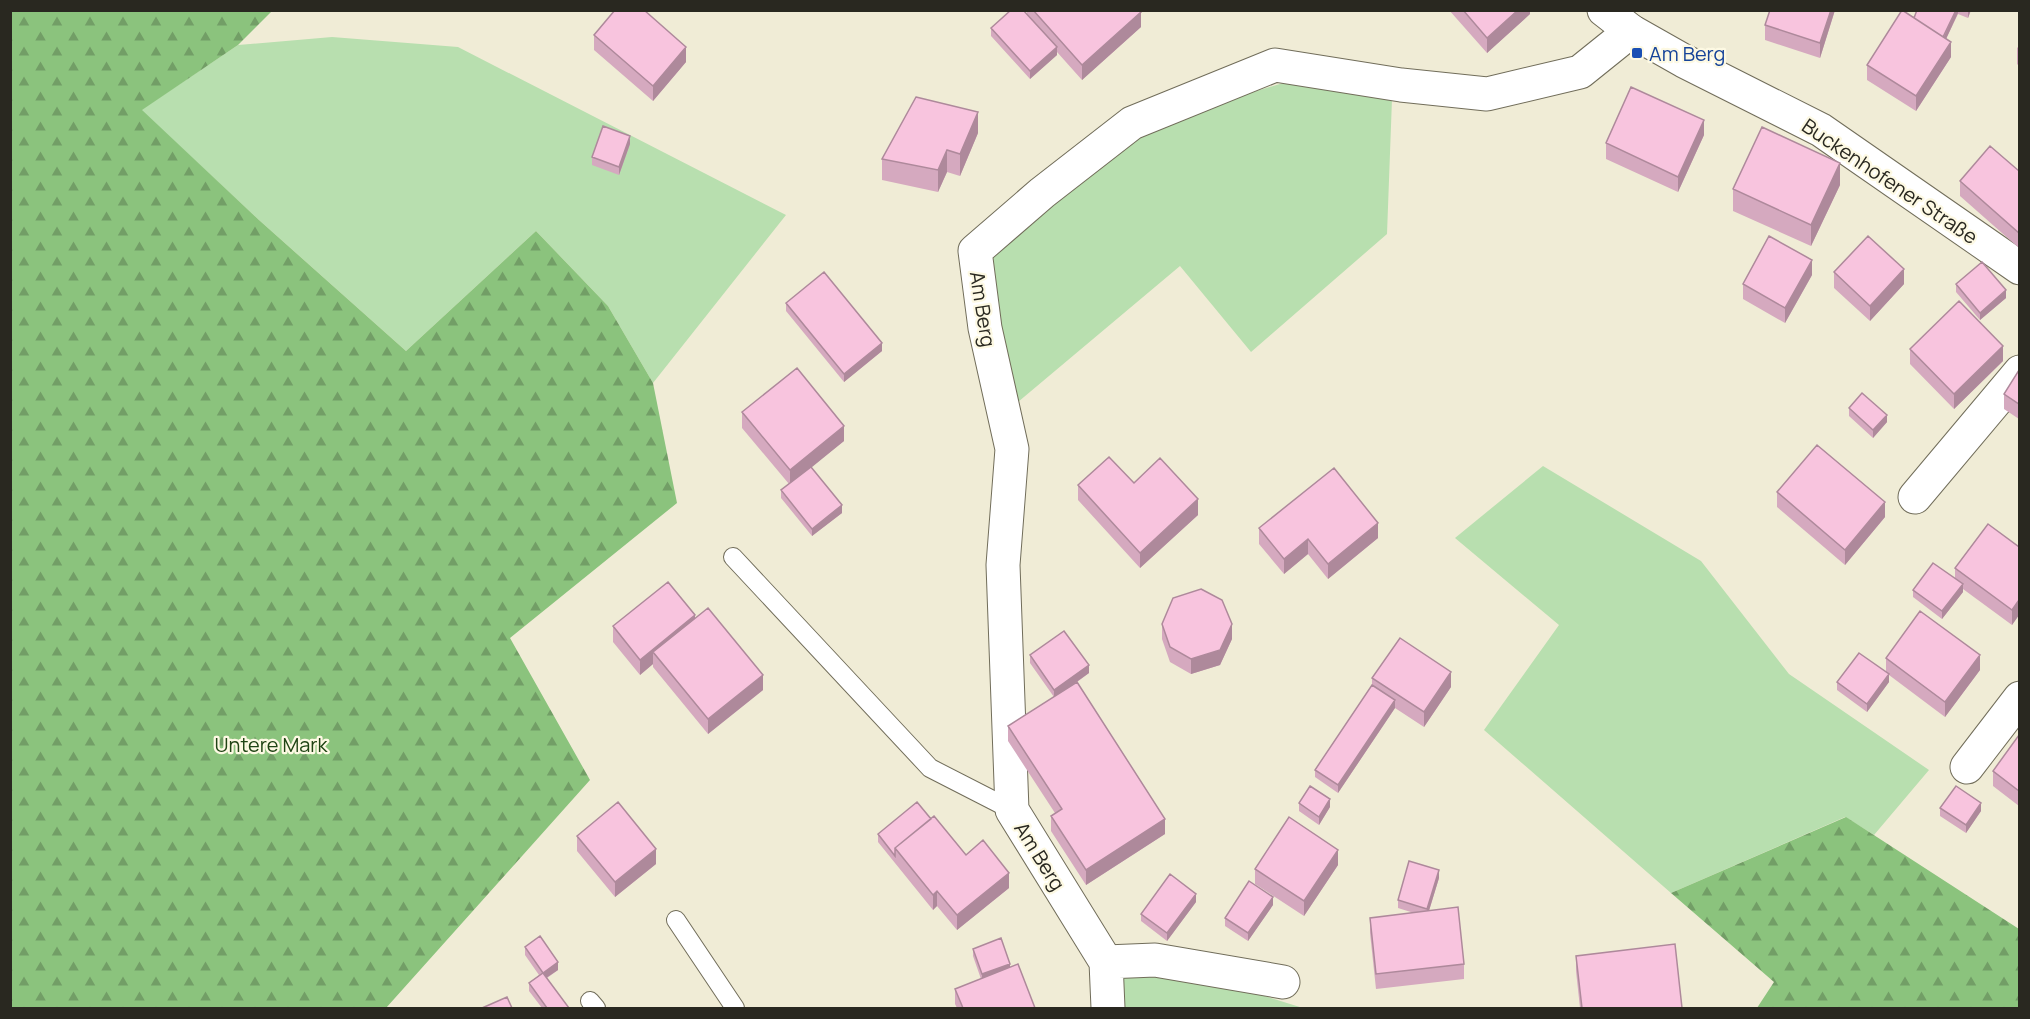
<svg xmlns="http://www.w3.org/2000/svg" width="2030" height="1019" viewBox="0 0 2030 1019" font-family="Manrope,sans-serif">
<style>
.grass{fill:#b8dfaf}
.forest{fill:url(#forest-firs)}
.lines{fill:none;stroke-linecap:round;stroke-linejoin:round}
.lane-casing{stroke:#716d5a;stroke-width:20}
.street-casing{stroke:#716d5a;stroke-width:35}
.secondary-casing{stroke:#716d5a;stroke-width:35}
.lane{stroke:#fff;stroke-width:18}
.street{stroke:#fff;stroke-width:33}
.secondary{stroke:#fff;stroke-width:33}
.wall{fill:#d5a9bf}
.shaded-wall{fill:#ae899b}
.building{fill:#f8c4de;stroke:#ae899b;stroke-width:1.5}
.transit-dot{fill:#1a4fb4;stroke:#fdf9e3;stroke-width:2}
.labels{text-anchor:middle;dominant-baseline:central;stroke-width:4.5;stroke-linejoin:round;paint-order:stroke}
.transit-label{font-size:20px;fill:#164399;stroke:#fdf9e3;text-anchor:start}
.street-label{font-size:20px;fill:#292820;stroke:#fdf9e3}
.park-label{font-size:20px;fill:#1f4414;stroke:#fdf9e3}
</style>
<defs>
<pattern id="forest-firs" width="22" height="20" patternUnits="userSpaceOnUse" patternTransform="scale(1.5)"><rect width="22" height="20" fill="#8bc37d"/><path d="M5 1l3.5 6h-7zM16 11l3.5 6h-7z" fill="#729e66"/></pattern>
</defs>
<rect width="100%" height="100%" fill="#f0ecd6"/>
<path class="grass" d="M332,37L458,47L786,215L653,383L608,306L536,231L406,351L259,220L141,110L238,45Z
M1283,83L1392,99L1387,234L1251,352L1180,266L1018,402L974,268L1134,128Z
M1543,466L1701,561L1789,674L1929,770L1874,835L1845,817L1671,893L1484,730L1559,625L1455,538Z
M1165,965L1303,1008H1115V978Z"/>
<path class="forest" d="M10,11H272L238,45L142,110L259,220L406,351L536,231L608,306L653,383L677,503L510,638L590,780L386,1008H11Z
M1846,817L2019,929V1008H1757L1774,982L1671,893Z"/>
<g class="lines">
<defs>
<path id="lane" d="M733,557L930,768L1012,810
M676,920L735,1008
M590,1001L596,1008"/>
<path id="street" d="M1915,497L2020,372
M1967,767L2020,698
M1106,962L1155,960L1283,982
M1108,1008L1106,962L1012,810L1003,565L1012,449L985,328L975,251L1042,193L1132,123L1275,65L1401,85L1487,94L1580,72L1631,31"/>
<path id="secondary" d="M1604,10L1631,31L1684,61L1821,130L2020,268"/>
</defs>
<use href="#lane" class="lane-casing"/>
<use href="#street" class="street-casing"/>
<use href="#secondary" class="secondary-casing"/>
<use href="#lane" class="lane"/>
<use href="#street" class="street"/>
<use href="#secondary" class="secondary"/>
</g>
<path class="wall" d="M1027,10H1140L1141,27L1082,80L1057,52V55L1030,79L991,36V28L1027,15Z
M1449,10H1530V14L1487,53Z
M1835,10L1820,58L1765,40V25Z
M1917,10H1971L1968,18L1958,14L1946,39L1951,57L1916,111L1867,80V65L1914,18Z
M594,35L686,62L653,101L594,50Z
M2019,46V66L2017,64V48Z
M978,133L960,176L947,172L938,192L882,180V159Z
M1704,135L1678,192L1606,159V143Z
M630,144L619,175L592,165V157Z
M2019,171V248L1960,196V181Z
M1840,185L1811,246L1733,211V189Z
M1834,272L1904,284L1870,321L1834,288Z
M1812,275L1785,323L1743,299V284Z
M1956,284L2006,298L1980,320L1956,292Z
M786,303L882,351L844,382L786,311Z
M1910,349L2003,361L1954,409L1910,364Z
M2019,370V419L2004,409V394Z
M1849,408L1887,422L1873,438L1849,416Z
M742,412L844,441L811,467L842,513L812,536L781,498V490L789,484L742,428Z
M1134,483L1198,515L1140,568L1078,500V485Z
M1777,492L1885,517L1845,565L1777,507Z
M1259,528L1378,538L1328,579L1308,554L1284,574L1259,544Z
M2019,547V615L2012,625L1963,589V592L1942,619L1913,597V590L1955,579V568Z
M695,618L763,690L708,734L653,667V664L640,675L613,642V626Z
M1162,624L1232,639L1220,665L1191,674L1170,662L1162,639Z
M1030,655L1089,673L1077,682L1165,834L1086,885L1051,831V816L1055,813L1008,741V726L1054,697L1030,663Z
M1886,658L1980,670L1945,717L1889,675V682L1867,712L1837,690V682L1886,672Z
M1372,678L1451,687L1424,727L1395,708L1338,793L1315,777V770L1372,685Z
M2019,735V806L1993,786V771Z
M1299,803L1330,807L1319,825L1299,811Z
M1940,808L1981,811L1966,833L1940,816Z
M931,819L966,855L1009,888L957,930L937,906L933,910L878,842V834Z
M577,836L656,864L615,897L577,851Z
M1338,865L1304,916L1255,884V869Z
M1439,878L1429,911L1464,964V979L1376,989L1370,933V918L1414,913L1398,908V900Z
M1196,902L1167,941L1141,921V914Z
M1273,905L1248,941L1225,926V918Z
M525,947L558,970L547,978L569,1008H542L529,991V983L539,975L525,955Z
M973,949L1010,967L1035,1008H957L955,1004V989L981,979L973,956Z
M1576,956L1682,1008H1580L1576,971Z"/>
<path class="shaded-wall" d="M1518,10H1530V14L1487,53V38Z
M1831,10H1835L1820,58V43Z
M1956,10H1958V13L1941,50V43Z
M1968,10H1971L1968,18Z
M1141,12V27L1082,80V65Z
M1951,42V57L1916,111V96Z
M686,47V62L653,101V86Z
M1057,47V55L1030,79V71Z
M978,112V133L960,176V154Z
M1704,120V135L1678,192V177Z
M630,136V144L619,175V167Z
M947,150V172L938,192V170Z
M1840,163V185L1811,246V225Z
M1812,260V275L1785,323V308Z
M1904,269V284L1870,321V306Z
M2006,290V298L1980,320V313Z
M882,343V351L844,382V374Z
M2003,346V361L1954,409V394Z
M1887,415V422L1873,438V430Z
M844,426V441L790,485V470Z
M1198,499V515L1140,568V553Z
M1885,502V517L1845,565V550Z
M842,505V513L812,536V529Z
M1378,523V538L1328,579V564Z
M1308,539V554L1284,574V559Z
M1963,584V592L1942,619V611Z
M2019,600V615L2012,625V610Z
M695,615V630L653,652V664L640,675V660Z
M1232,624V639L1220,665L1191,674V659Z
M1980,655V670L1945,717V702Z
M1089,665V673L1054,698V690Z
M1451,672V687L1424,727V712Z
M1889,674V682L1867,712V704Z
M763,675V690L708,734V719Z
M1395,700V708L1338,793V785Z
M1330,799V807L1319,825V817Z
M1981,803V811L1966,833V825Z
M1165,819V834L1086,885V870Z
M656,849V864L615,897V882Z
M1338,850V865L1304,916V901Z
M1439,870V878L1427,917V909Z
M1009,873V888L957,930V915Z
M937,891V906L933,910V895Z
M1196,894V902L1167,941V933Z
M1273,897V905L1248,941V933Z
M558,962V970L543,980V973Z
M1010,964V972L982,982V974Z"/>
<path class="building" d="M615,10H644L686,47L653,86L594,35Z
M1011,10H1023L1057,47L1030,71L991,28Z
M1033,10H1140L1141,12L1082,65Z
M1463,10H1518L1487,38Z
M1770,10H1831L1820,43L1765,25Z
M1902,10L1951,42L1916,96L1867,65Z
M1917,10H1956L1943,37L1914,18Z
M1631,87L1704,120L1678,177L1606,143Z
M916,97L978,112L960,154L947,150L938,170L882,159Z
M603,126L630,136L619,167L592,157Z
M1762,127L1840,163L1811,225L1733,189Z
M1990,146L2019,171V233L1960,181Z
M1769,236L1812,260L1785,308L1743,284Z
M1868,236L1904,269L1870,306L1834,272Z
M1982,262L2006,290L1980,313L1956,284Z
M824,272L882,343L844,374L786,303Z
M1959,301L2003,346L1954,394L1910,349Z
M797,368L844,426L790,470L742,412Z
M2019,370V404L2004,394Z
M1862,393L1887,415L1873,430L1849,408Z
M1817,445L1885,502L1845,550L1777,492Z
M1109,457L1134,483L1160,458L1198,499L1140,553L1078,485Z
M811,467L842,505L812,529L781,490Z
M1334,468L1378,523L1328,564L1308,539L1284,559L1259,528Z
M1988,524L2019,547V600L2012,610L1955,568Z
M1933,563L1963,584L1942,611L1913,590Z
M668,582L695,615L640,660L613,626Z
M1201,589L1222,600L1232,624L1220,650L1191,659L1170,647L1162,624L1173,598Z
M708,608L763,675L708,719L653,652Z
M1920,611L1980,655L1945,702L1886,658Z
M1064,631L1089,665L1054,690L1030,655Z
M1400,638L1451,672L1424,712L1372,678Z
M1859,653L1889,674L1867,704L1837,682Z
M1077,682L1165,819L1086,870L1051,816L1062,809L1008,726Z
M1372,685L1395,700L1338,785L1315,770Z
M2019,735V791L1993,771Z
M1310,786L1330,799L1319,817L1299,803Z
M1956,786L1981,803L1966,825L1940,808Z
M618,802L656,849L615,882L577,836Z
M917,802L931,819L895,848V856L878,834Z
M934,816L966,855L983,840L1009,873L957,915L937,891L933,895L895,848Z
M1289,817L1338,850L1304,901L1255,869Z
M1409,861L1439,870L1427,909L1398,900Z
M1170,874L1196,894L1167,933L1141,914Z
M1249,881L1273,897L1248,933L1225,918Z
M1458,907L1464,964L1376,974L1370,918Z
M540,936L558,962L543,973L525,947Z
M1001,938L1010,964L982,974L973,949Z
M1675,944L1682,1008H1582L1576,956Z
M1018,964L1035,1008H963L955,989Z
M543,973L569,1008H547L529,983Z
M507,997L512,1008H482Z"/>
<rect class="transit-dot" x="1631" y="47" width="12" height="12" rx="3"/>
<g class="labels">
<g class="transit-label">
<text x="1649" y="53">Am Berg</text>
</g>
<g class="street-label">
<text transform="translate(1890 181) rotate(34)">Buckenhofener Straße</text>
<text transform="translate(983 309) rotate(81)">Am Berg</text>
<text transform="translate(1040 856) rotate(58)">Am Berg</text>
</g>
<g class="park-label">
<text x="271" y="744">Untere Mark</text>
</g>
</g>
<rect width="2030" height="1019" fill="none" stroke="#292820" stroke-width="24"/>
</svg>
